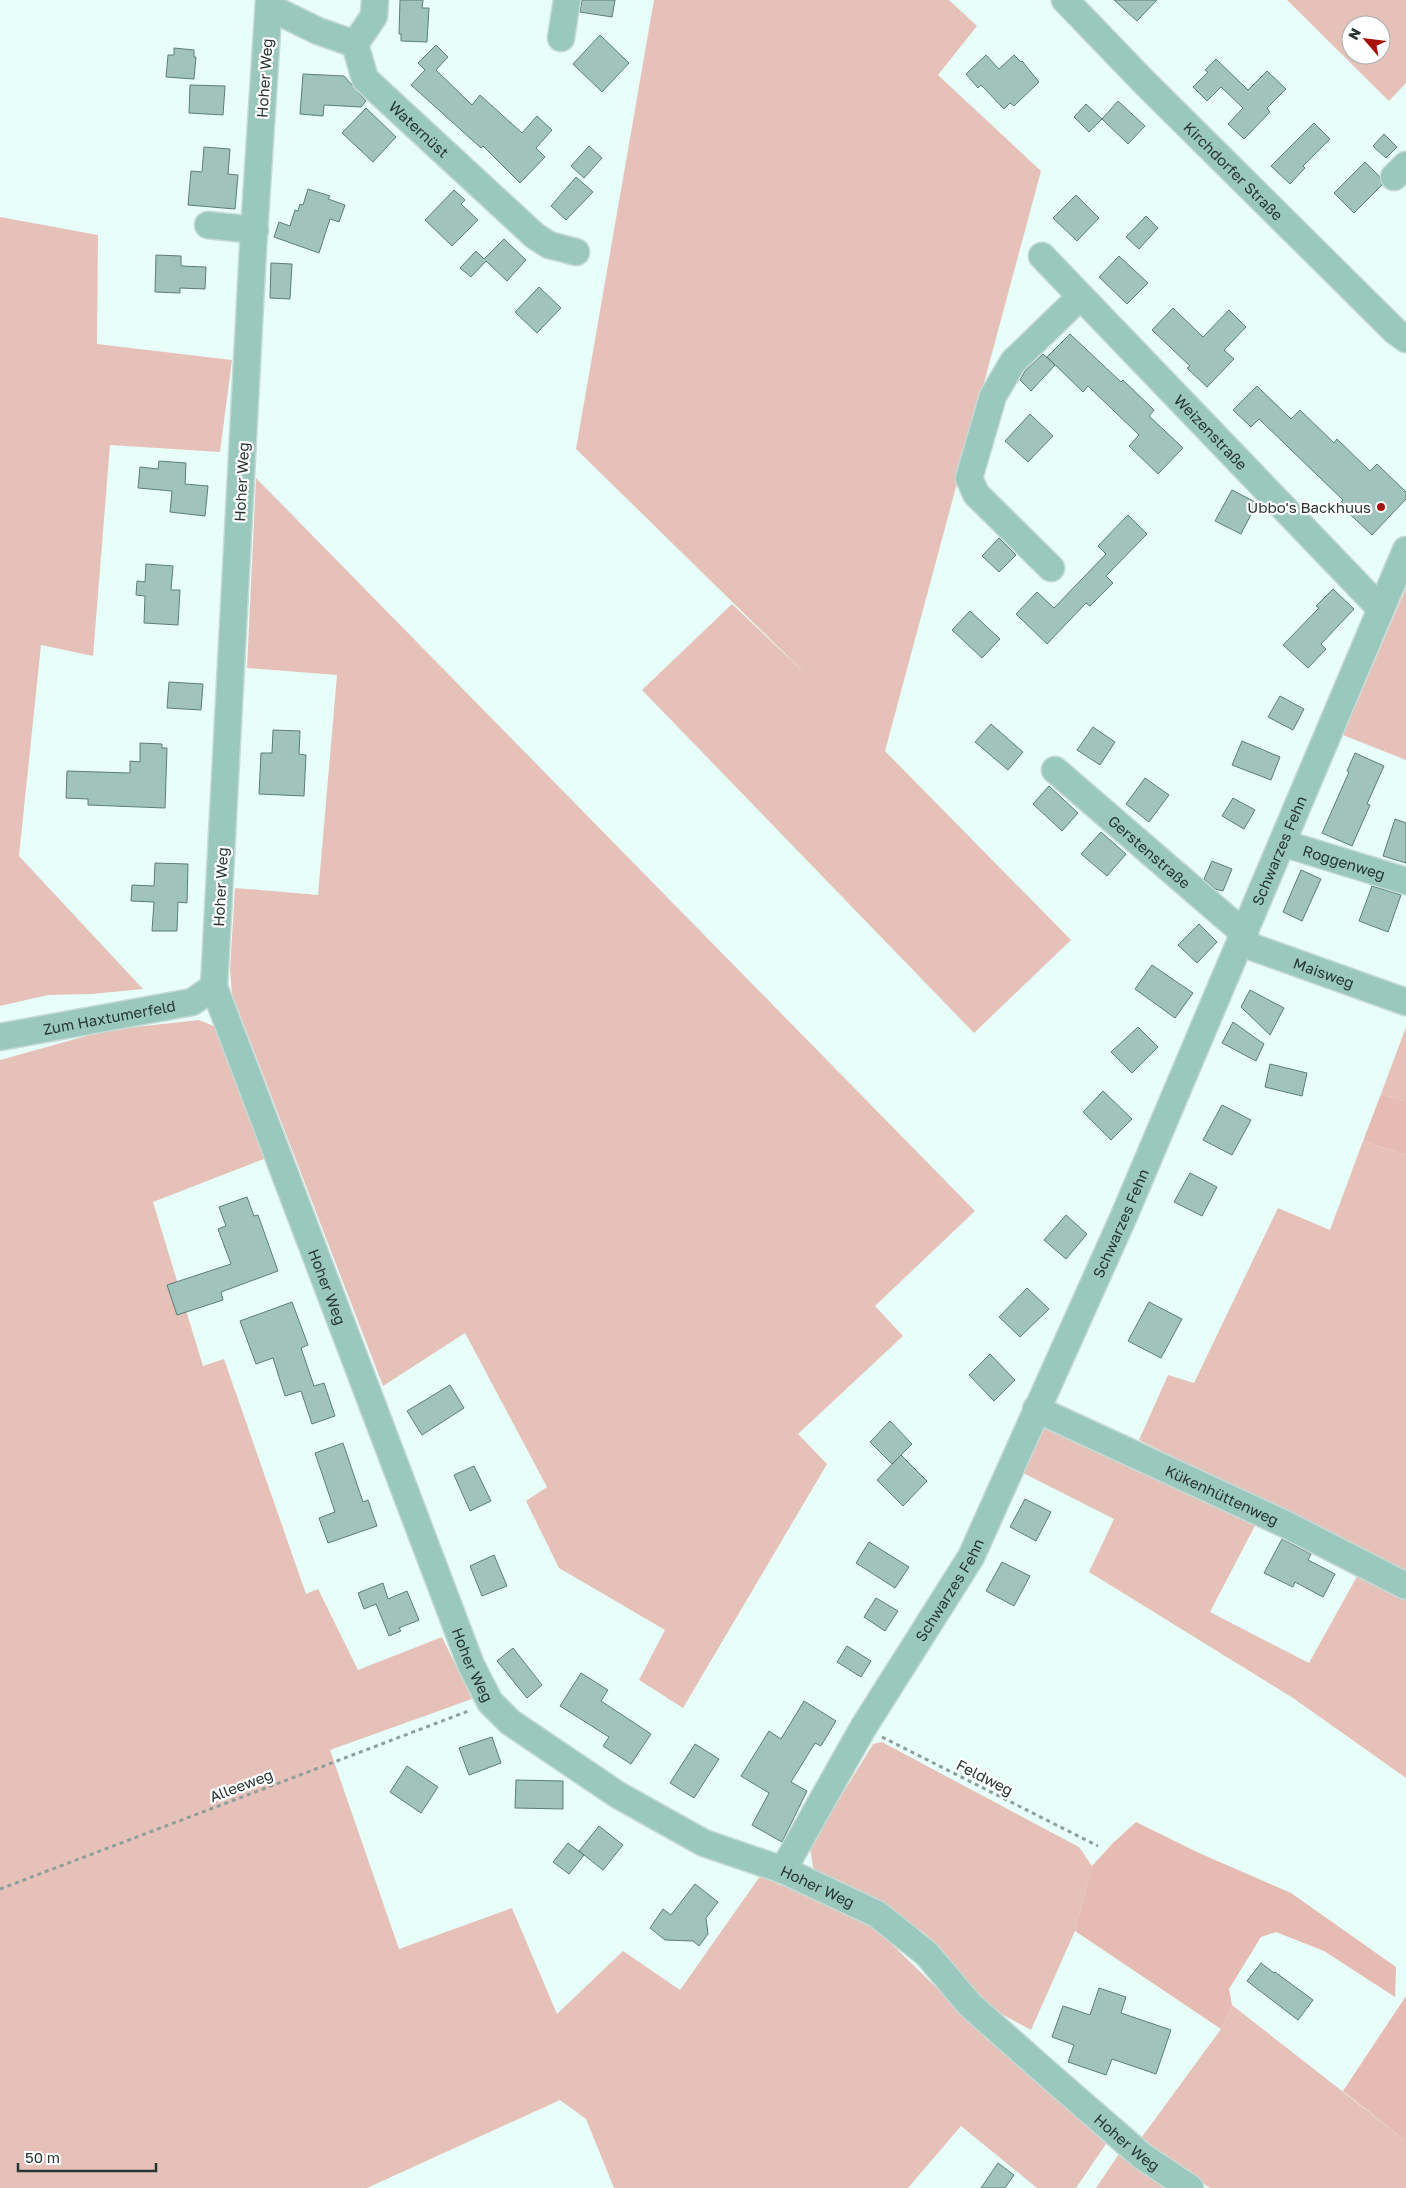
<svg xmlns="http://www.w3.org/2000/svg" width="1406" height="2188" viewBox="0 0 1406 2188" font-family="'Golos Text',sans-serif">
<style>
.green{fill:#e6c1ba;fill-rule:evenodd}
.forest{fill:#e6bbb3}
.building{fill:#a0c4bb;stroke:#5c7e75}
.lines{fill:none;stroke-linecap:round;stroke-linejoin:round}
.minor-casing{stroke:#c5dad4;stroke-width:29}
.path{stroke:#8c9f9a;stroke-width:3;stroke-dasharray:4 4;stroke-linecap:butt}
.minor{stroke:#9bc8bd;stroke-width:26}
.poi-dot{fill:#a6120c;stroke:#fff;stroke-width:2}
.labels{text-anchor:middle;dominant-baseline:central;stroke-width:4.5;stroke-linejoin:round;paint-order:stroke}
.street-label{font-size:15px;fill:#273632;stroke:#fff}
.poi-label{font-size:15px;fill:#273632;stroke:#fff;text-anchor:end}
</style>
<rect width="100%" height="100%" fill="#e8fef8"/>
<path class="green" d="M654,0H949L977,26L938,75L1041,171L885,751L1071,940L974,1033L642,690L732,604L809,677L576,449Z
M1287,0H1406V83L1389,101ZM1351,25H1381V55H1351Z
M0,217L98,235L97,344L232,360L220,452L110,445L93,656L41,645L19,856L143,989L92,994L48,995L0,1006Z
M256,478L975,1211L875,1306L903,1336L798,1434L827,1464L683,1708L639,1680L665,1630L559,1568L526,1501L547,1487L465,1333L383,1386L232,994L230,970L235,888L318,895L337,675L247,668Z
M1406,588V760L1343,735Z
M199,1020L216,1027L231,1057L264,1159L153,1202L203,1366L224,1359L306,1594L318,1589L358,1670L442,1637L472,1699L330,1750L399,1949L512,1908L557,2014L623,1951L680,1990L761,1875L780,1885L804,1892L870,1923L973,2023L1105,2136L1106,2144L1076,2188H1037L961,2126L908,2188H614L586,2119L560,2100L367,2188H0V1060L108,1030Z
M1406,1027V1101L1381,1094Z
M1363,1141L1406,1155V1577L1266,1503L1139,1440L1168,1375L1194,1383L1278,1208L1330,1230Z
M1046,1423L1258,1520L1210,1612L1309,1663L1360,1571L1406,1595V1778L1293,1698L1089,1572L1114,1519L1023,1473Z
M882,1742L1079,1847L1092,1866L1075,1931L1031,2030L983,2004L927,1935L879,1902L823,1877L813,1867L810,1847L873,1744Z
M1232,2005L1406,2141V2188H1210L1139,2141L1221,2029Z
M1121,2151L1174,2188H1096Z"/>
<path class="forest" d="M1381,1094L1406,1101V1155L1363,1141Z
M1136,1822L1199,1853L1291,1893L1396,1967L1395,1997L1324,1951L1276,1932L1261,1937L1229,1989L1232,2005L1221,2029L1075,1931L1092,1866L1113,1843Z
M1406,1996V2141L1343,2091Z"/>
<path class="building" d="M400,0H423L422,8H429L427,42L401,41V34H399Z
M582,0H615L612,17L580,12Z
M1114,0H1157L1137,21Z
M600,35L629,63L602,92L573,64Z
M436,45L448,57L436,70L472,105L480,95L522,133L537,116L552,130L536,148L545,157L520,183L483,146L481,148L411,85L425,70L418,63Z
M174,48L194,50V57H196L194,79L166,77L168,55H174Z
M986,55L999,69L1014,55L1021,62L1022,61L1039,82L1014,106L1010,103L1004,109L981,85L978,88L966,74Z
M1216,59L1248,90L1267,71L1286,89L1267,108L1270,112L1244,139L1228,124L1243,108L1221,87L1207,101L1193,87L1208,72L1205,70Z
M303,74L344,76L366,101L361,107L324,105L323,116L300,114Z
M190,85L225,86L223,115L189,113Z
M1118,101L1145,126L1128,144L1102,119Z
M1086,104L1102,119L1089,132L1074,117Z
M366,108L396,137L373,162L342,133Z
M1314,123L1330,139L1303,166L1305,168L1290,184L1271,166Z
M1384,134L1397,147L1386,158L1373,146Z
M589,146L602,158L584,178L571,166Z
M204,147L230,149L228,174L238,175L235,209L188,205L191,171L202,172Z
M1365,162L1379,176L1382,185L1354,213L1334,193Z
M576,177L593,192L566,220L551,206Z
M308,189L330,196L328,199L345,205L339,222L330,219L319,253L274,237L279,222L290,226L295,210L298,211L300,204L303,205Z
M454,190L465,200L461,204L478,220L452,246L425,220Z
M1076,195L1099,218L1077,241L1053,218Z
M1146,216L1158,228L1139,249L1126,237Z
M504,239L526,260L507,281L486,261L471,277L460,268L476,251L484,259Z
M156,255L181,256V266L206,267L205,289L180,288V293L155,292Z
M1119,256L1148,283L1127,304L1099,277Z
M271,263L292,264L290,299L270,298Z
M539,287L561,308L537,333L515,312Z
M1173,308L1203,337L1229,310L1246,327L1224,350L1234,359L1207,387L1187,368L1190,366L1152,330Z
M1070,334L1121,382L1123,380L1154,410L1149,416L1183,448L1158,474L1129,446L1139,435L1088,386L1083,392L1047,357Z
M1043,354L1055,365L1031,391L1020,380L1025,371Z
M1257,386L1291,419L1300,410L1334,443L1337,439L1370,471L1377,464L1406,492V499L1372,535L1339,504L1343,500L1259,419L1251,427L1233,410Z
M1030,414L1053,436L1028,462L1005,441Z
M159,461L186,463L185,484L208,486L205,516L170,512L172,491L138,488L140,467L158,469Z
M1232,490L1257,503L1241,534L1215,521Z
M1128,515L1147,534L1106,576L1113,583L1090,606L1086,603L1047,644L1016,614L1037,592L1054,608L1106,554L1098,546Z
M999,538L1016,555L999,572L982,556Z
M146,564L173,566L171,590H180L178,625L144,623L145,596L136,595L137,581L145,582Z
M1333,589L1354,609L1321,644L1326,649L1308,668L1283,645L1319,608L1316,606Z
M970,611L1000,639L982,658L952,630Z
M169,682L203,684L201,710L167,708Z
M1280,696L1304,709L1293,730L1268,717Z
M991,724L1023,752L1008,770L975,742Z
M1093,727L1115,742L1100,765L1077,750Z
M273,730L300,731L299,754L306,755L304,796L259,794L261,753H272Z
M1242,741L1280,757L1271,780L1232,765Z
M140,743L162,744V748H167L165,808L88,805V799L66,798L67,771L130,773V761L140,762Z
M1355,753L1384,766L1367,804L1370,805L1352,846L1322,833L1349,772L1347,771Z
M1145,778L1169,795L1149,822L1126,804Z
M1049,786L1078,813L1062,831L1033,804Z
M1233,798L1255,810L1244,829L1222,816Z
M1395,819L1406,823V863L1383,856Z
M1101,832L1126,854L1107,876L1081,854Z
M1212,861L1232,869L1223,891L1215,889L1204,879Z
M155,863L188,864L187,903L178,902L177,931H152L154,902L131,901L132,885L154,886Z
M1301,870L1321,879L1302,921L1283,912Z
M1372,886L1401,895L1388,932L1359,921Z
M1199,924L1217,942L1197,963L1178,945Z
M1152,965L1193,993L1175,1018L1135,989Z
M1250,990L1284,1008L1270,1035L1241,1007Z
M1233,1022L1264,1044L1256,1061L1222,1043Z
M1138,1027L1158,1047L1132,1073L1111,1052Z
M1270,1064L1307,1073L1302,1096L1265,1087Z
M1103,1091L1132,1119L1111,1140L1083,1112Z
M1222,1105L1251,1120L1232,1155L1203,1140Z
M1190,1173L1217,1187L1202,1216L1174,1202Z
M247,1197L254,1216L258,1215L278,1271L221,1292L223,1300L177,1315L167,1285L231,1264L218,1229L226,1226L219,1207Z
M1066,1215L1087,1234L1066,1259L1044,1240Z
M1027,1288L1049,1309L1020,1337L999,1317Z
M292,1302L308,1345L301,1348L314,1386L324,1383L335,1416L312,1424L301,1391L285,1396L273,1358L256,1364L240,1321Z
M1149,1302L1182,1319L1161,1358L1128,1341Z
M990,1354L1015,1380L994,1401L969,1375Z
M450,1385L464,1408L422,1435L407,1411Z
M890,1421L912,1444L892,1464L870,1442Z
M343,1443L363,1502L368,1500L377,1526L328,1543L319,1518L335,1512L315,1453Z
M901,1455L927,1481L903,1506L877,1480Z
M474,1466L491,1501L470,1511L454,1475Z
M1025,1499L1051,1512L1036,1541L1010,1527Z
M1282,1539L1311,1554L1308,1560L1335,1574L1323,1597L1295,1582L1293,1587L1264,1573Z
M869,1542L909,1567L895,1588L856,1563Z
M494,1555L507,1586L482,1596L470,1566Z
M1002,1562L1030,1576L1014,1606L986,1591Z
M383,1583L388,1599L407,1591L419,1620L399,1628L401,1631L389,1636L376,1604L364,1609L358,1593Z
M876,1598L898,1611L885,1631L864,1617Z
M847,1646L871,1661L861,1677L837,1662Z
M513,1648L542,1685L527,1698L497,1661Z
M581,1673L608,1690L601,1701L651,1734L631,1764L603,1746L609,1737L560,1706Z
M804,1701L836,1721L821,1746L815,1743L791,1782L807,1791L782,1842L752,1825L769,1793L741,1776L769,1731L781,1739Z
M492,1737L501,1763L469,1775L459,1748Z
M695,1744L719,1759L694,1798L670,1783Z
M407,1766L438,1787L421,1813L390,1792Z
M516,1780L563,1781V1809L515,1808Z
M599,1826L623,1845L603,1870L579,1851Z
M568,1843L584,1855L569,1874L553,1862Z
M695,1884L718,1902L706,1918L708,1934L699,1946L693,1941L665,1940L650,1928L663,1909L671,1915Z
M1261,1963L1274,1973L1275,1972L1313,2000L1298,2020L1247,1981Z
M1099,1988L1126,1997L1121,2013L1171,2030L1156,2074L1112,2059L1106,2075L1068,2062L1074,2045L1052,2037L1063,2006L1090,2015Z
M998,2163L1014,2175L1005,2188H981Z"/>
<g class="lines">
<defs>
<g id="minor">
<path id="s1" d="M269,0L253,248L214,987L471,1665L490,1702L510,1722L618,1795L704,1843L783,1870L877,1914L927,1954L970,2005L1042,2069L1142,2156L1190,2188"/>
<path id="s2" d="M1065,0L1145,83L1395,331L1406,339"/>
<path d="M269,7L318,31L355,44"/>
<path d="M561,38L567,0"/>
<path id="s3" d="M355,44L365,79L535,236L549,245L576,252"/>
<path d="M355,44L374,16L375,0"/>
<path d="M1394,177L1406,165"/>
<path d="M208,225L255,230"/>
<path id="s4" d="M1042,256L1380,608"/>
<path d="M1051,568L976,494L969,478L993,396L1013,362L1080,297"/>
<path id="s5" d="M1055,770L1245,934"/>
<path id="s6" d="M1282,843L1406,881"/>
<path id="s7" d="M1241,943L1406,1002"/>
<path id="s8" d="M0,1037L192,1002L214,987"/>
<path id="s9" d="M1036,1409L1285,1524L1406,1586"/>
<path id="s10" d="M783,1870L863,1728L971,1557L1124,1216L1406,550"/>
</g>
</defs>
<use href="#minor" class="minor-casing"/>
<path class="path" d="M882,1737L1098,1846
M0,1889L471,1710"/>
<use href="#minor" class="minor"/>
</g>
<circle class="poi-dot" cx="1381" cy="507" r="5"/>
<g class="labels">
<g class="street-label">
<text transform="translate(264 78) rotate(-86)">Hoher Weg</text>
<text stroke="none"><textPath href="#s3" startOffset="110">Waternüst</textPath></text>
<text stroke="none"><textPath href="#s2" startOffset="240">Kirchdorfer Straße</textPath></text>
<text stroke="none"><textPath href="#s4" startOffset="244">Weizenstraße</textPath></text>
<text transform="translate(241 482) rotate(-87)">Hoher Weg</text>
<text stroke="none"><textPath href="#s10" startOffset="1136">Schwarzes Fehn</textPath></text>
<text stroke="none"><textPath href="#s5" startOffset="125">Gerstenstraße</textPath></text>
<text stroke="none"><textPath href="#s6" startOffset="65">Roggenweg</textPath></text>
<text transform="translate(220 887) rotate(-87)">Hoher Weg</text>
<text stroke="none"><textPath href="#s7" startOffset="88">Maisweg</textPath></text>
<text stroke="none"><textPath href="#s8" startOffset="111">Zum Haxtumerfeld</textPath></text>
<text stroke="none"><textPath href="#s10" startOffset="731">Schwarzes Fehn</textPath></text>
<text stroke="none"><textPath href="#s1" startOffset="1309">Hoher Weg</textPath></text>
<text stroke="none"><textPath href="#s9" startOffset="205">Kükenhüttenweg</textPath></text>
<text stroke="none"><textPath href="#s10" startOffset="326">Schwarzes Fehn</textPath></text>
<text stroke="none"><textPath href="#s1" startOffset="1714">Hoher Weg</textPath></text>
<text transform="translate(985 1777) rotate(27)">Feldweg</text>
<text transform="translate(241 1785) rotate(-21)">Alleeweg</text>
<text stroke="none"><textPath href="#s1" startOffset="2134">Hoher Weg</textPath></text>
<text stroke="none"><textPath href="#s1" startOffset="2539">Hoher Weg</textPath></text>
</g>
<g class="poi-label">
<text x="1371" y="507">Ubbo's Backhuus</text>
</g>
</g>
<g transform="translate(1366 40) rotate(298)"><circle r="24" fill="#ffffff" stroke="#a9afad"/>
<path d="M0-4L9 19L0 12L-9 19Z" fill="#a6120c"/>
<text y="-8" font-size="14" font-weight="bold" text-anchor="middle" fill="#273632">N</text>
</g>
<path d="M18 2163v8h138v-8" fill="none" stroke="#273632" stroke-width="2.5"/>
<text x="25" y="2163" font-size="15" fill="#273632" stroke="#ffffff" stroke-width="4" paint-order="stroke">50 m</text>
</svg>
